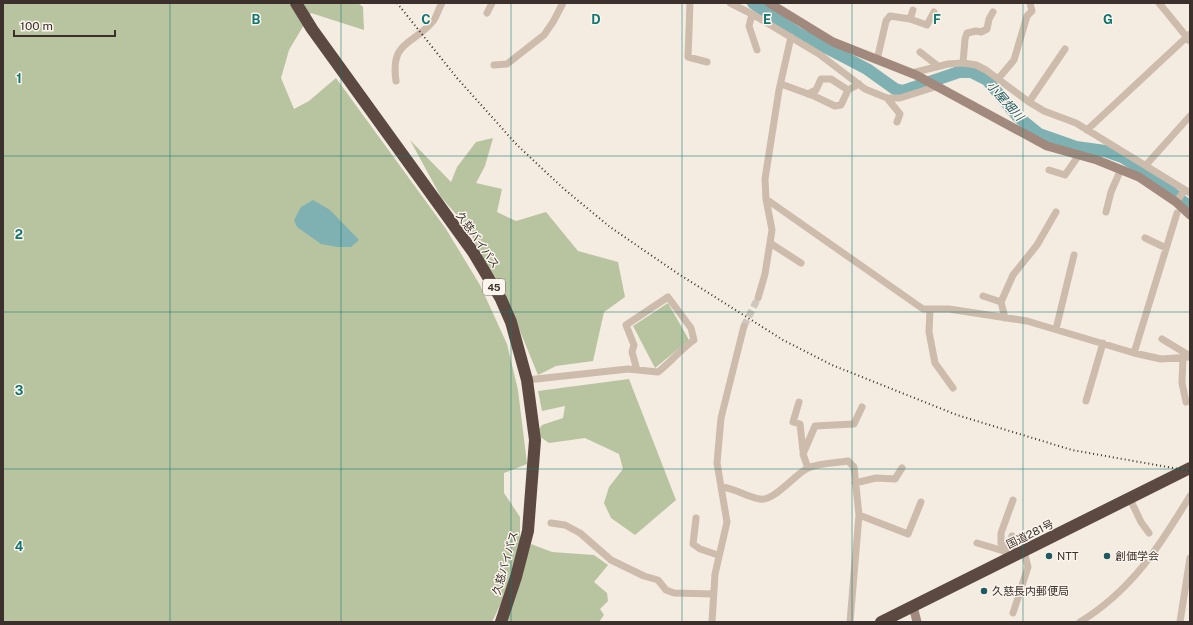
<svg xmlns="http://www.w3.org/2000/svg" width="1193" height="625" viewBox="0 0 1193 625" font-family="'Public Sans','Noto Sans JP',sans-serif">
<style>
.green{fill:#b8c4a0}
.water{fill:#7fb0b2}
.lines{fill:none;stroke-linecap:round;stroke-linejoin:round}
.river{stroke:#7fb0b2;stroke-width:12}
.street-tunnel{stroke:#cfc6bd;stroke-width:7;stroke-dasharray:7 3.5;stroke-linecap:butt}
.street{stroke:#cdbbac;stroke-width:7}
.secondary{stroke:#a18a7d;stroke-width:9}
.highway{stroke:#5c4a42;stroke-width:12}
.rail{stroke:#3b302b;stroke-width:2;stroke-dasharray:1 3;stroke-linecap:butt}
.grid{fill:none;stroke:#0f766e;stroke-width:1;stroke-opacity:0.55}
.poi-dot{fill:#1f5a5e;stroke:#fbf5ee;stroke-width:1.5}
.labels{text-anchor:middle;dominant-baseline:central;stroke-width:3;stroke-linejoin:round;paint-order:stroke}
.shield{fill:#fbf5ee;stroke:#756b66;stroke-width:1}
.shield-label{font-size:10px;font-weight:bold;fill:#3b302b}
.street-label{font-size:11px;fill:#3b302b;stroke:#fbf5ee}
.poi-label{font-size:11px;fill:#3b302b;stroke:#fbf5ee;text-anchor:start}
.water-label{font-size:12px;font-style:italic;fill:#1f5a5e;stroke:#fbf5ee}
.grid-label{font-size:13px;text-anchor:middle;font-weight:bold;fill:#0f766e;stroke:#fbf5ee;stroke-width:3;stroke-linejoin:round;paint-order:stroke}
</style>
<rect width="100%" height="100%" fill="#f4ebe1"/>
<path class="green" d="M3,3H358L363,7L364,30L311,13L289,50L281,78L294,109L309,101L336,78L446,229L480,285L507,344L518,390L527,464L504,473V493L520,517V541L505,595L492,622H3Z
M493,138L485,166L476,183L502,189L497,212L516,221L546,212L578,251L618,262L625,297L604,312L593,361L556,366L538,375L501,285L480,255L469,229L441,197L410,140L451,182L457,167L476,142Z
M668,303L689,340L655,368L633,326Z
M629,379L676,500L635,535L611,518L604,503L609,487L623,469L619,454L585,438L549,443L536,434L542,425L563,418L565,406L542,411L538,391Z
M531,544L552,552L594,555L608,565L594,582L607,593L608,601L600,609L604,615L599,622H505Z"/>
<path class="water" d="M313,200L330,210L359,240L351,247H337L321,244L297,227L294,220L301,207Z"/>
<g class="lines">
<path class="river" d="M753,3L796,32L867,69L895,89L903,91L959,72H971L987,80L1018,117L1039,134L1076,147L1105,151L1122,157L1143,170L1190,207"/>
<path class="street-tunnel" d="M744,326L758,298"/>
<path class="street" d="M690,3L688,57L707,62
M730,3L752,14L819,54L865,89L887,98H900L938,86
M1159,3L1190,41
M487,13L492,3
M752,14L749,26L757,50
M910,19L913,10
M920,52L938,66
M877,60L886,21L890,16L910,19L927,25L934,12
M963,63L965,39L967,33L976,31L981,32L987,29L989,19L993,12
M494,65L507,64L544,35L553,22L563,3
M912,73L948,64L963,63L976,65L986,70L1029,102L1044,111L1076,123L1190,193
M998,79L1014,60L1027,16L1032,11L1030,3
M396,81C390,40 413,46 434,20C437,15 439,8 442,3
M781,84L814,96L835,106L841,105L848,90L859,84
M808,94L816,90L821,79H831L848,90
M887,98L900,114L897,122
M1029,102L1065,49
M1087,130L1190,34
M1146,165L1190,116
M1049,170L1065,175L1079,155
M766,199L923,309H949L1027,321L1134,353L1161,359L1190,357
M1176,202L1185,190
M1106,212L1111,192L1121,169
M1145,238L1166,248
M770,243L801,263
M983,296L1001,302
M758,298L765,274L772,230L766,199L765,179L779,90L791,37
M930,310L929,332L935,363L953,388
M1005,318L1001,302L1013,275L1037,245L1056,212
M1056,329L1074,255
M1162,339L1190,356
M1134,353L1177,213
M1183,357L1182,383L1186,402
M527,380L628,369L658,372C671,362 680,350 694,340L691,328L668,297L626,325L634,345L632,352L637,370
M1086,401L1103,343
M799,402L793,422L800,424L803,451
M808,468L803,454L815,426L854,424L862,407
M855,483L876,478L895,479L902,468
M722,487C737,489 747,497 760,499C774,502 796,473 808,468C819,463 836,463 848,461L854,467L859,515L850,622
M1130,499L1141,522L1149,533
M859,515L908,534L921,502
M696,518L693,544L700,549L718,555
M551,523L565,525L580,533L611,560L644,576L658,580L666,590L674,593L713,594
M1012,536L1011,546L1017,555
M977,543L1007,552
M1008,552L1001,543V533L1013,500
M1013,613L1028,567L1024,551
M712,622L715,574L727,522L717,463L721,418L744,326
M1080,622C1132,590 1159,547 1190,496
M1180,622L1190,558"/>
<path class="secondary" d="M769,3L833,42L916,75L1047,146L1097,160L1139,177L1176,202L1190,215
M913,606L917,622"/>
<path class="highway" d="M296,3L312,29L473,252L501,299L511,322L527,380L535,440L528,531L516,577L501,622
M881,622L1190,468"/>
<path class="rail" d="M397,3L457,78L517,145L564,189L610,227L677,273L783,340L832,365L957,415L1072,450L1190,471"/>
</g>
<path class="grid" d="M170,3V622M341,3V622M511,3V622M682,3V622M852,3V622M1023,3V622M3,156H1190M3,312H1190M3,469H1190"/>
<g class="poi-dot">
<circle cx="1049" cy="556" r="4"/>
<circle cx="1107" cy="556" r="4"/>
<circle cx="984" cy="591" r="4"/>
</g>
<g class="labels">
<rect class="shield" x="483" y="279" width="22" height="16" rx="3"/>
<g class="shield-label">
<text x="494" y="287">45</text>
</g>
<g class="street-label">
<text transform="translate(478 240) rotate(55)">久慈バイパス</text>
<text transform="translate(1030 534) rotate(-26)">国道281号</text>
<text transform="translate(505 563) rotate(-74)">久慈バイパス</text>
</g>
<g class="poi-label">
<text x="1057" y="556">NTT</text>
<text x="1115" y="556">創価学会</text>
<text x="992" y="591">久慈長内郵便局</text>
</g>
<g class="water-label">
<text transform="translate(1005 101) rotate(48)">小屋畑川</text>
</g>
</g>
<g class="grid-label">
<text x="256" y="24">B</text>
<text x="426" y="24">C</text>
<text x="596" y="24">D</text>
<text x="767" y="24">E</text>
<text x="937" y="24">F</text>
<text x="1108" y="24">G</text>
<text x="19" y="83">1</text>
<text x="19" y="239">2</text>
<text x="19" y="395">3</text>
<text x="19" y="551">4</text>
</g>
<rect width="1193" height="625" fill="none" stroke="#3b302b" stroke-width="8"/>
<path d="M14 30v6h101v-6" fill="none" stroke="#3b302b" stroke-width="2"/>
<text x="20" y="30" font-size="12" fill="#3b302b" stroke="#fbf5ee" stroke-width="3" paint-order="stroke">100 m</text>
</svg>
